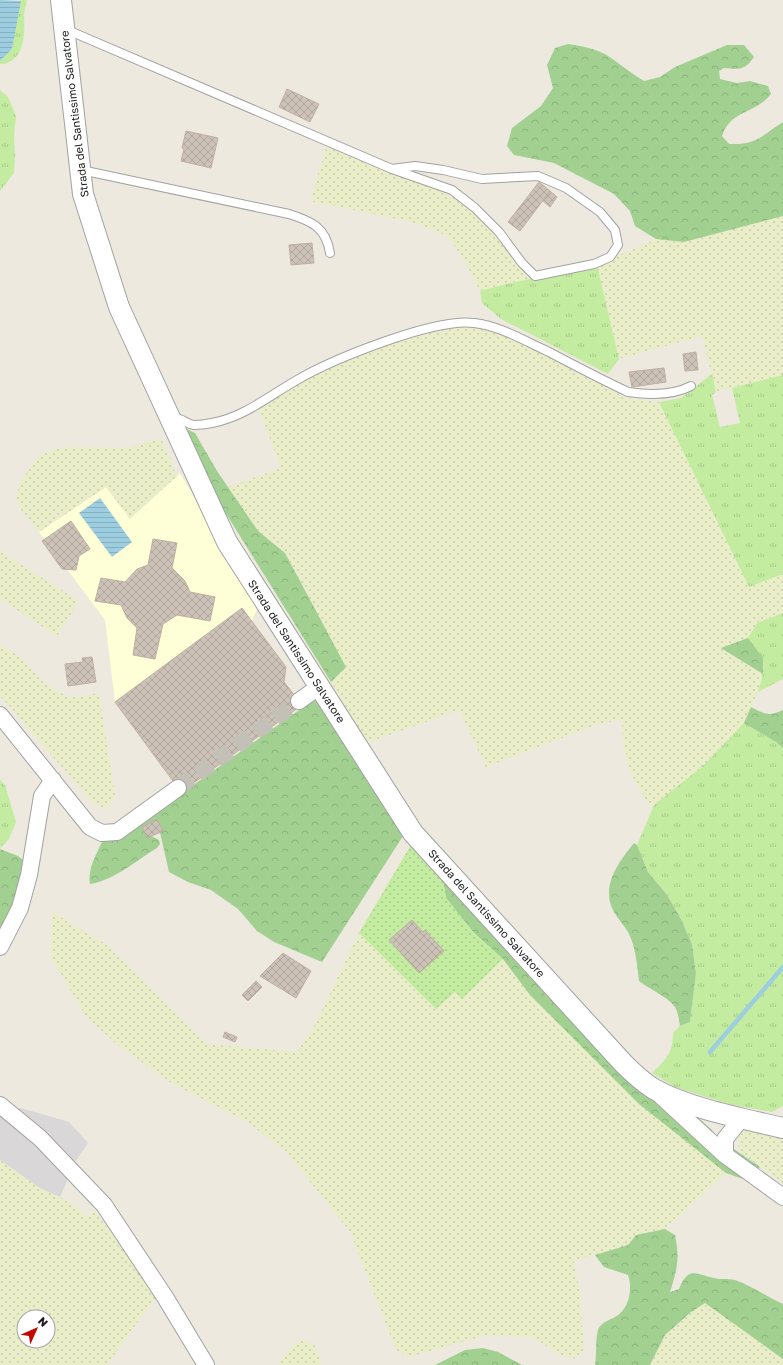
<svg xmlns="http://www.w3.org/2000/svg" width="783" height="1365" viewBox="0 0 783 1365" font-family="'Golos Text',sans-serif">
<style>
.residential{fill:#d9d7d7}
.education{fill:#feffd6}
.farmland{fill:url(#farmland-dots);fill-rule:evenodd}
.grass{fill:url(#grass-tufts)}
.forest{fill:url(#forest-crowns)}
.garden{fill:url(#garden-dots)}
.water{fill:url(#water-rules)}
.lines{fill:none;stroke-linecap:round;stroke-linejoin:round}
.stream{stroke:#9ccedf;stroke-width:4.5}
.building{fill:url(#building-cross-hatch);stroke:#c0afa1}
.minor-tunnel{stroke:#c3c0b8;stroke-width:16;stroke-dasharray:16 8;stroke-linecap:butt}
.service-casing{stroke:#a2a2a2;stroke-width:10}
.minor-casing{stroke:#a2a2a2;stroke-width:18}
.tertiary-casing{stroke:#a2a2a2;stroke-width:22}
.service{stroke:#fff;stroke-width:8}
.minor{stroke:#fff;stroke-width:16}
.tertiary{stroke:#fff;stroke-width:20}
.labels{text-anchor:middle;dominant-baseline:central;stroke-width:3.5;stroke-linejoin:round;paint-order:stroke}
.street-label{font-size:11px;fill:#1b1b1b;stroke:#fff}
</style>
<defs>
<pattern id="farmland-dots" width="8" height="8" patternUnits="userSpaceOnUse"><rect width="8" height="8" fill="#eaeec8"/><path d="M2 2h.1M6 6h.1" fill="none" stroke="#c8ccab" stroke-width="1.8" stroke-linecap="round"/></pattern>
<pattern id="grass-tufts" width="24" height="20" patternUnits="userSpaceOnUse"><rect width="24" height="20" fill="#c3eca0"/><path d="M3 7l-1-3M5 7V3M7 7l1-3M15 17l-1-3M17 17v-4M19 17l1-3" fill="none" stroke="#a7ca89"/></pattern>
<pattern id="forest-crowns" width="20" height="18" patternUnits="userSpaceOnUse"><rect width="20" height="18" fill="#a1d091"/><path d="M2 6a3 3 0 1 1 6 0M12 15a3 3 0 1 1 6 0" fill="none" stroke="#8ab27c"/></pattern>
<pattern id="garden-dots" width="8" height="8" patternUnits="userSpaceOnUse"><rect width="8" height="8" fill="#c3eca0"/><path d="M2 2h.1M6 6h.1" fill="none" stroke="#a7ca89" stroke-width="1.8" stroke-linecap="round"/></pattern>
<pattern id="water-rules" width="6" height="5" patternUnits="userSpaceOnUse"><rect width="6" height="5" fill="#9ccedf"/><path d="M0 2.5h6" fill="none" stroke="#86b0bf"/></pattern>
<pattern id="building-cross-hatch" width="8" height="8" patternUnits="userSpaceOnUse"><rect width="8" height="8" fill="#cdc2b8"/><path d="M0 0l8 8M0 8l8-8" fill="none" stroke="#afa69e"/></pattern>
</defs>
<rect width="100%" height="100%" fill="#ede9df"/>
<path class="residential" d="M21,1108L69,1122L88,1143L75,1162L60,1197L38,1187L0,1160V1109Z"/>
<path class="education" d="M180,473L257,609L252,621L286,667L284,682L302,705L181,792L115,702L105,620L39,532L106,487L130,518Z"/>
<path class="farmland" d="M327,145L452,192L484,219L531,279L505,284L480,291L466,264L448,236L412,222L310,201Z
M783,216V375L716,392L702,336L619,359L597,265L656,239L684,242Z
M465,325L487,327L539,349L627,398L659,402L749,587L783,574V613L757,623L748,638L721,648L763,674L758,692L744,723L703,766L654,805L647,802L631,774L623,744L622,719L595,725L486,767L459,710L367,743L331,682L346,667L285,553L258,531L228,487L281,468L259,409L315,373L405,339Z
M161,438L177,476L130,519L106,487L39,532L22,511L16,499L19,485L37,457L52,450L70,447L130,448Z
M0,551L79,601L57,636L0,599Z
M0,645L22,658L43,682L69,698L99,693L115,795L110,805L105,809L94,804L0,696Z
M52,912L107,945L207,1044L297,1052L316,1023L359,933L436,1009L455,992L462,999L503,959L530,995L639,1104L726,1173L665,1229L636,1235L628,1245L574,1261L580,1294L584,1349L576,1359L562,1355L531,1337L487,1335L409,1357L396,1350L350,1232L288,1154L249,1123L173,1084L120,1047L86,1017L51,957Z
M746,1129L783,1132V1183L741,1153L738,1145L740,1136Z
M0,1160L38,1187L74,1204L87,1217L95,1211L157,1295L107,1365H0ZM24,1317H48V1341H24Z
M705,1303L783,1359V1365H650L665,1335L691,1312Z
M302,1340L307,1341L315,1346L321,1359V1365H278L290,1348Z"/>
<path class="grass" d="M20,0H27C26,5 24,11 24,16C25,33 25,63 0,64V61L12,49Z
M0,90L8,97L16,116L14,135L15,158L14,173L0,191Z
M597,265L619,359L608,374L501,319L482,303L480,291C518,280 558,274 597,265Z
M712,374L716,392L712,395L720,427L740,423L732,388L783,375V574L749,587L659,402L681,398Z
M783,613V679L758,692C767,662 766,662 748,638L757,623Z
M744,723L776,742L783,748V1106L772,1112L728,1104L675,1087L652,1073C666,1059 673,1054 673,1033L680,1026L690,1022L696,973L692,944L681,919L667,895L648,872L637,845L654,805L703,766Z
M0,780L5,785L16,822L9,839L0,848Z"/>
<path class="forest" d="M568,44C581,46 593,48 605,54C618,62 630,73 644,81L660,77L675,67L727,45H744L754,57C744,71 740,69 724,68L719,71L720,79L737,83L750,81L768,86L771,94C756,114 731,109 722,136L729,144C757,145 761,136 783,122V216L684,242L656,239L635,226L630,211L614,194L554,163L514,155L507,146L512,128L541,106L553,88L547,65L555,48Z
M183,427L195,433L217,471L258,531L285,553L346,667L331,682L220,504Z
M748,638L763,658V674L721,648Z
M315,699L405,833L322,962L274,942L257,931L238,909L211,890L188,882L169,872L157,819L148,824L144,832L159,840L160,844L157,848C137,860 113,881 90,884C87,868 98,852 104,837L155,812Z
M751,707C765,714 768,717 783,710V748L776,742L744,723Z
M634,843L637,845L648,872L667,895L681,919L692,944L696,973L690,1022L680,1026C679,1020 678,1012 675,1007C668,997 649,989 639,981C637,965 636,947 628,932C624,925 618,919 614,912C600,887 618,863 634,843Z
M0,849L18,856L27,863L21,900L0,934Z
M442,875L606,1048L687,1108L711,1129L718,1138L760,1167L748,1179L740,1178L726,1173L639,1104L530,995L503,959L473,932L446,898Z
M665,1229L675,1235C680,1259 677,1270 670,1292L679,1289C689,1266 694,1274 714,1278C721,1280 728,1278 735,1280C752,1286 767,1297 783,1304V1359L705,1303L691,1312L665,1335L650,1365H595C597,1354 595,1341 598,1330C601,1322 608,1321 615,1317C629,1309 633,1290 628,1275L604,1267L595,1255L628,1245L636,1235Z
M483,1348L498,1352L522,1365H435L465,1350Z"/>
<path class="garden" d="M412,843L442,875L446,898L473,932L503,959L462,999L455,992L436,1009L359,933Z"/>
<path class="water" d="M0,0L21,1L12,49L0,61Z
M100,498L132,542L112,557L79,513Z"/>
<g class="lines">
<path class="stream" d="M710,1052L783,967"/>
</g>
<path class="building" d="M287,89L319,104L310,122L279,107Z
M186,131L218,138L211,168L181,161L184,149L182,148Z
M539,182L550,191L520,231L508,222Z
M550,191L557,197L550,207L543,201Z
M312,243L314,263L291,265L289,245Z
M696,352L698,370L685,371L683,354Z
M664,368L666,382L632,387L629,372Z
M71,521L90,549L79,556L76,570L62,569L42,541Z
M153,539L177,543L172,568L185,581L190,592L215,597L210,621L177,615L163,624L155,659L133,655L137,628L127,618L121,605L95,601L101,578L125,582L137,569L148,565Z
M242,608L286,667L284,682L302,705L181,792L115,702Z
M92,657L96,682L68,686L65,664L83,662L82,658Z
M157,819L163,831L147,838L142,827Z
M412,920L423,932L425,930L444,951L419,973L389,940Z
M283,953L311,971L296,998L260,976Z
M256,981L262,987L248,1001L242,995Z
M225,1032L237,1037L235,1042L223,1037Z"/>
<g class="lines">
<path class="minor-tunnel" d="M178,788L299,701"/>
<defs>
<path id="service" d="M65,29L392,169L415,166L443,170L482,179L538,176L566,188L600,212L615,230L618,245L610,257L594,264L535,276L522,263L499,232L475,208L452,190L392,169
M81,170L289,214C311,221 326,227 330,253
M171,417C183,418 186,424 194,425C199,425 207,424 212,423C244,417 269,396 297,380C333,359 434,318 474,323C500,326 523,340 547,351C574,365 600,379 628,392C649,395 672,396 691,386"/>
<path id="minor" d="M299,701L320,686
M0,715L90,827L102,833L117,832L178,788
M0,947L20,908L29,875L42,796L53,780
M661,1096L725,1155
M0,1105L40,1138L104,1205L165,1297L206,1365
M741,1119L725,1139V1155L783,1197"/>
<path id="tertiary" d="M61,0L83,194L119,307L227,542L413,833L623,1063C633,1073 642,1082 654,1089C687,1108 745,1119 783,1128"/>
</defs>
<use href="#service" class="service-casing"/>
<use href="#minor" class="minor-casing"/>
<use href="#tertiary" class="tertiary-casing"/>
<use href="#service" class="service"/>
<use href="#minor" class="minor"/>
<use href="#tertiary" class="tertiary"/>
</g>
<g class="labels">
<g class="street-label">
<text transform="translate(74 114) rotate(-97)">Strada del Santissimo Salvatore</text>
<text transform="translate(297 651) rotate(57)">Strada del Santissimo Salvatore</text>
<text transform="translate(487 913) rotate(48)">Strada del Santissimo Salvatore</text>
</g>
</g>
<g transform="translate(36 1329) rotate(45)"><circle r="19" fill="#ffffff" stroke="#a4a4a4"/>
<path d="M0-3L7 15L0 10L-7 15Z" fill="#c50500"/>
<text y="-6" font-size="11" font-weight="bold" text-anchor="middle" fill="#1b1b1b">N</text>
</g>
</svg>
